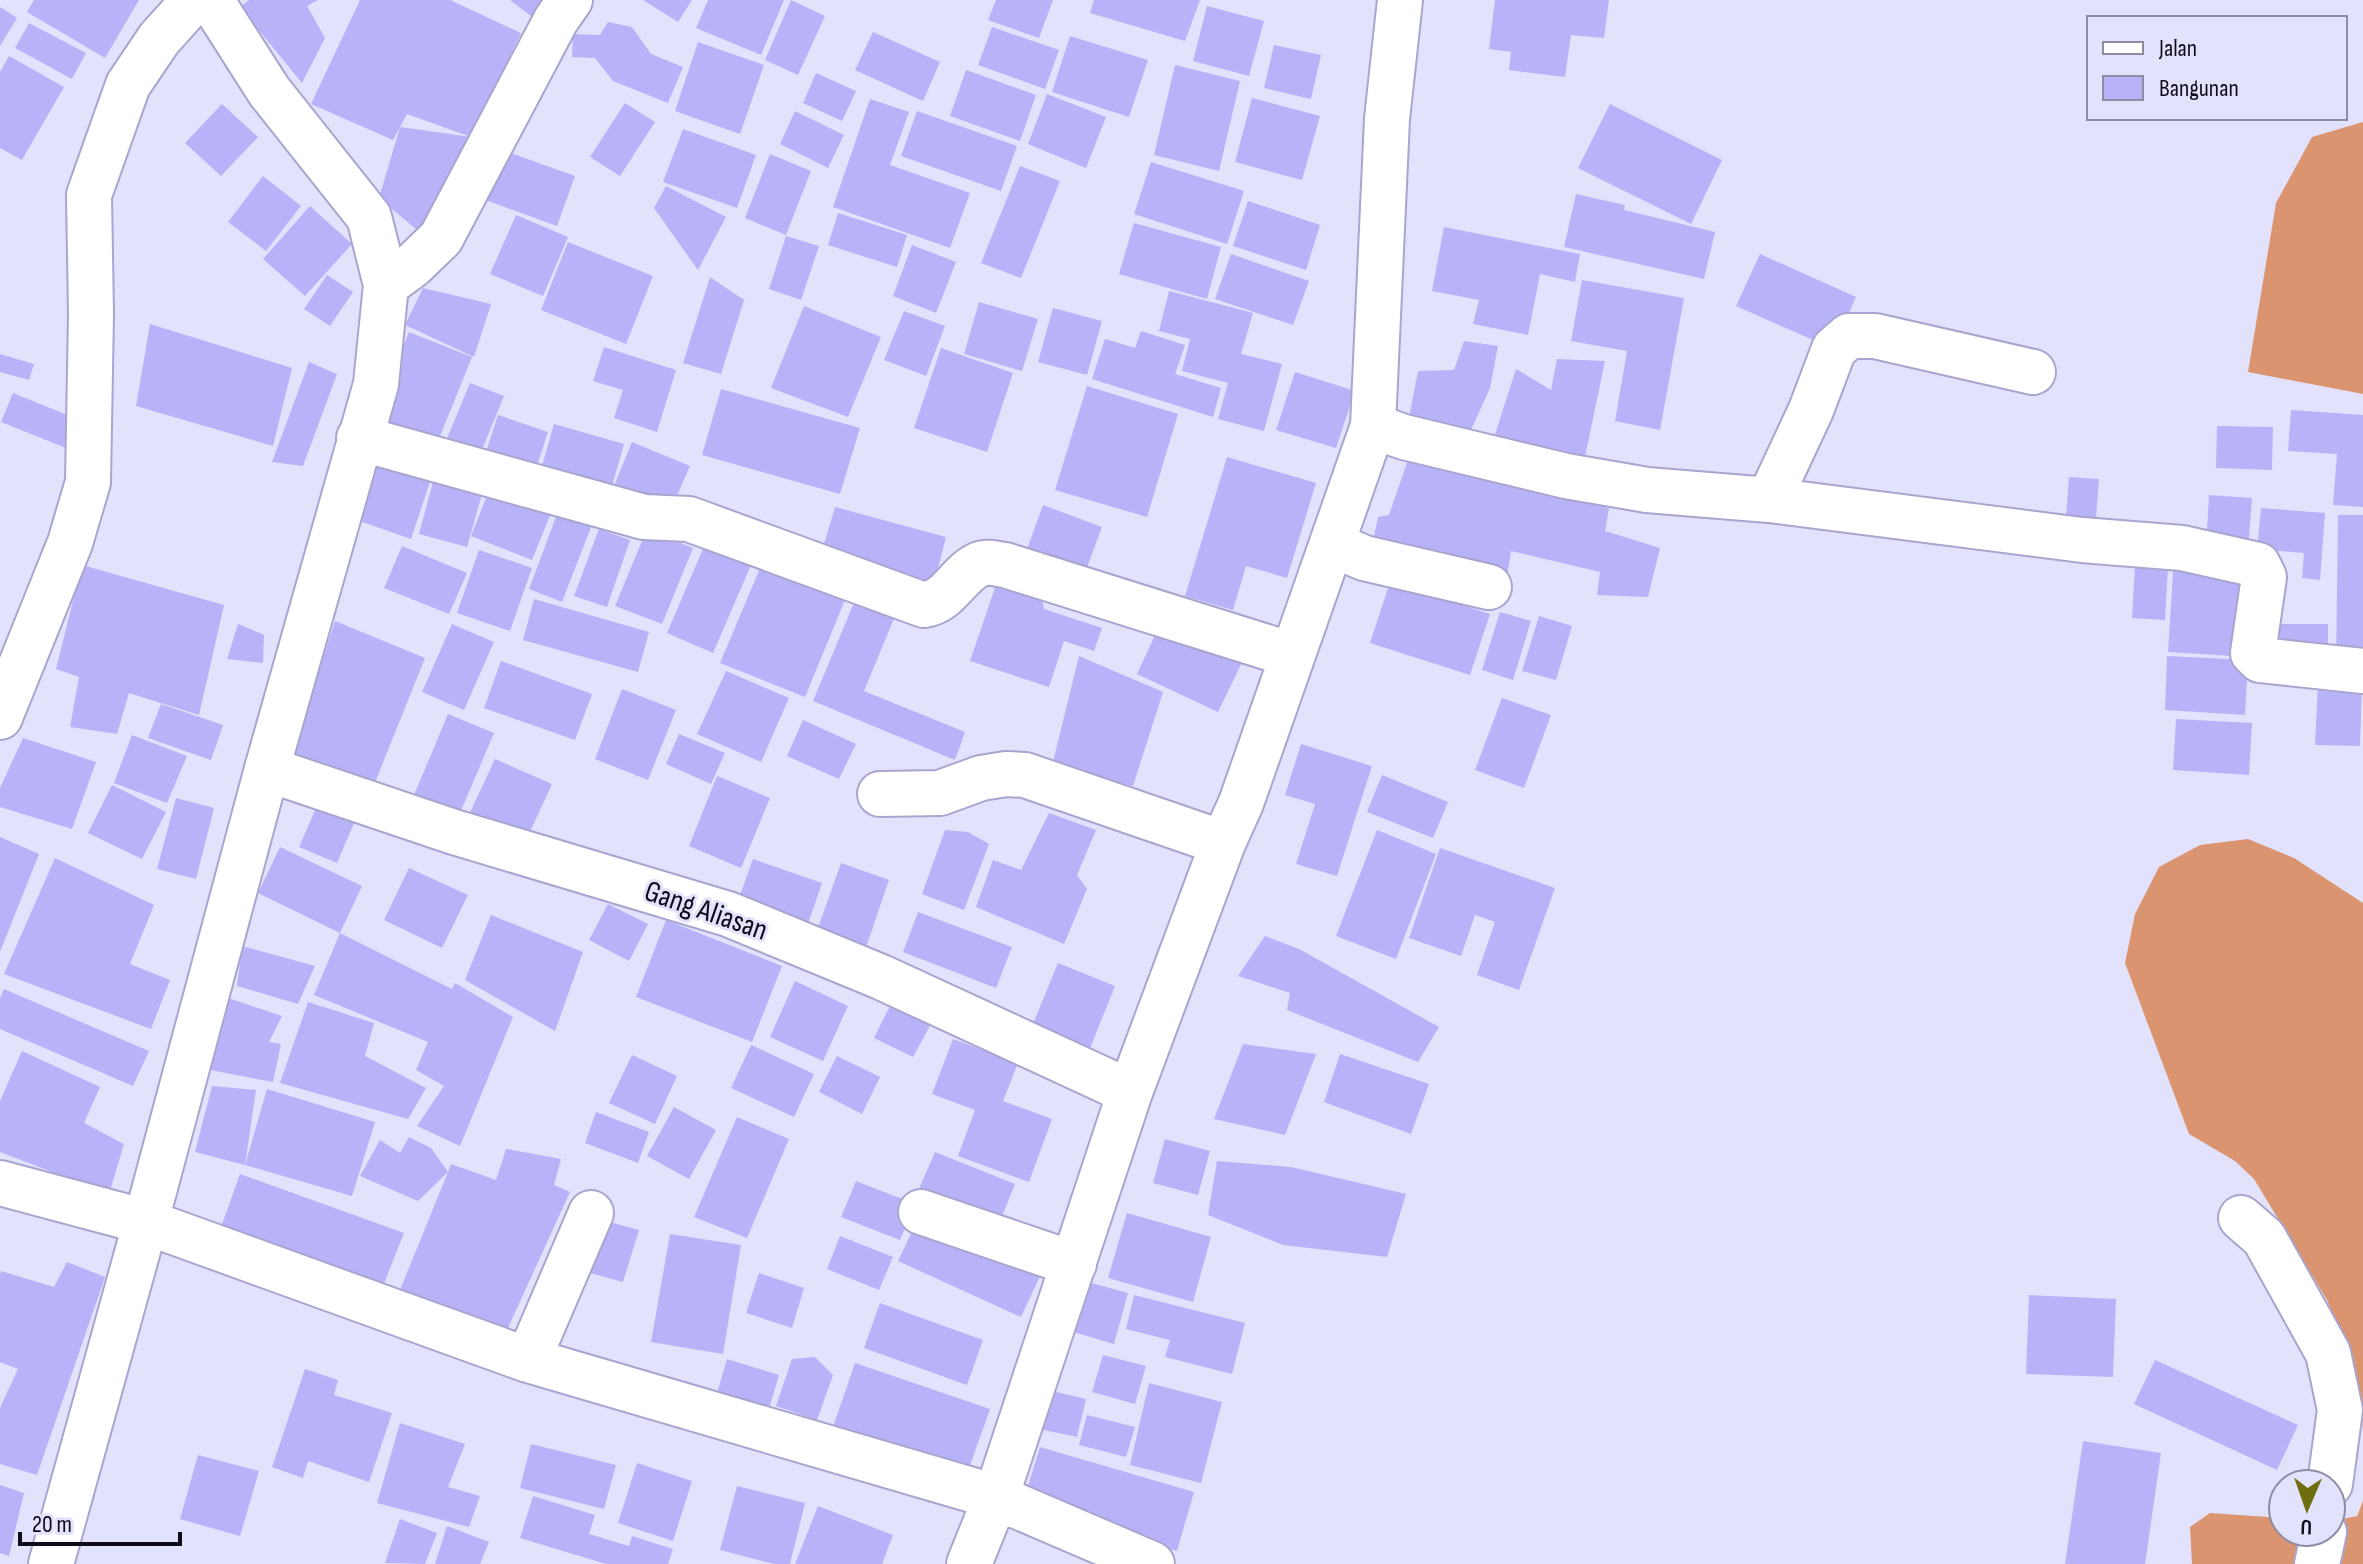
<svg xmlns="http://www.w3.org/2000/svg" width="2363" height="1564" viewBox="0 0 2363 1564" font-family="'Sofia Sans Condensed',sans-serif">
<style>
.forest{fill:#db9470}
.building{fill:#b8b3f9}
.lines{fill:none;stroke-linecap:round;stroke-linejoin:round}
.street-casing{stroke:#a8a5cf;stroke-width:48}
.street{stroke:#fff;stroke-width:44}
.labels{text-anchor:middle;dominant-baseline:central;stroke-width:6;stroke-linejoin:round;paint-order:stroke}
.street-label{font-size:30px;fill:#0e0c1a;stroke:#e3e2fd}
</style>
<rect width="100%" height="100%" fill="#e3e2fd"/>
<path class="forest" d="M2363,122V394L2248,372L2276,203L2312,137Z
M2248,839L2294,858L2363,903V1432L2362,1400L2356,1373L2327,1300L2254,1179L2235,1161L2189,1134L2125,963L2135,914L2159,867L2200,845Z
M2363,1501V1564H2192L2190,1527L2210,1513L2283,1518V1532H2331L2333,1521L2357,1516Z"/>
<path class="building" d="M34,0H139L105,58L27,12Z
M249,0H318L307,6L325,38L302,83L240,7Z
M360,0H450L521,33L471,137L407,114L393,140L311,104Z
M510,0H558L540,23Z
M643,0H692L678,22Z
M708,0H784L761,55L696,28Z
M791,0L825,16L798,75L765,60Z
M996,0H1053L1039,38L988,20Z
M1094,0H1200L1185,41L1090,13Z
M1495,0H1609L1604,38L1571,35L1565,77L1509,70L1511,52L1489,49Z
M1207,6L1264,21L1249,76L1193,61Z
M0,7L17,18L0,46Z
M608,22L632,27L651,54L683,67L668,103L613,81L595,58L572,57L573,34L600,35Z
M29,23L86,53L72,79L15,48Z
M992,27L1059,50L1045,89L978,65Z
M873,32L940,62L923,101L855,70Z
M1070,36L1148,60L1129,117L1052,92Z
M698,42L764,65L740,134L675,111Z
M1274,45L1321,55L1311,99L1264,88Z
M9,56L64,87L22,160L0,148V72Z
M1175,65L1240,81L1219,171L1154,155Z
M966,70L1036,95L1020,141L950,116Z
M816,73L856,91L842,121L803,103Z
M1047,94L1106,117L1086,168L1028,144Z
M1252,98L1320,116L1302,180L1235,162Z
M870,99L909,112L890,165L970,193L950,248L833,207Z
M625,103L655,122L620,176L590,157Z
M222,104L258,137L221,176L185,143Z
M1610,104L1722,160L1691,224L1578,168Z
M795,111L844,135L828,168L780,144Z
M917,111L1017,146L1001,191L901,156Z
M400,127L471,137L423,235L379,198Z
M683,129L756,155L737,208L663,182Z
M497,148L575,176L557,226L480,198Z
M770,154L811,171L786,235L745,218Z
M1151,162L1244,191L1227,244L1134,214Z
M1020,166L1060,181L1021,278L981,263Z
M263,176L301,206L266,251L228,222Z
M666,186L726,217L698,270L654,208Z
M1576,194L1625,205L1624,210L1715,232L1704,279L1564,247Z
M1248,201L1320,225L1306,270L1233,246Z
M310,206L352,244L305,296L263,259Z
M838,213L907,235L897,267L828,245Z
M516,215L568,237L543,296L490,274Z
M1134,223L1221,247L1207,299L1119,274Z
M1444,227L1580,254L1575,282L1540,274L1528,335L1473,324L1479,300L1432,291Z
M786,236L819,246L801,300L769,289Z
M568,242L653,276L626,344L541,310Z
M912,245L956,262L936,313L893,296Z
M1231,254L1309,281L1293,325L1215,299Z
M1760,254L1856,297L1833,349L1736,306Z
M327,275L353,292L330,326L304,309Z
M710,277L744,300L721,374L683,363Z
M1582,280L1684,298L1660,430L1615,421L1627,351L1571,341Z
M423,288L491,304L474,357L405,325Z
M1169,291L1253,313L1241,354L1282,364L1264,431L1218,419L1228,383L1182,371L1190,339L1159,331Z
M979,302L1038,319L1022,371L964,354Z
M804,306L881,337L848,417L771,388Z
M1053,308L1102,321L1087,375L1038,362Z
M904,311L945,326L926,376L884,360Z
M150,324L292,368L273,446L136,406Z
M1141,331L1185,345L1175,374L1221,388L1213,417L1092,379L1105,339L1135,348Z
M409,332L472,357L432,456L368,433Z
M1464,341L1498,346L1490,388L1471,430L1406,433L1418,371L1454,370Z
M604,347L676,370L657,432L614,418L623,390L593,381Z
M941,348L1013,373L987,452L914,428Z
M0,354L34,364L29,380L0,372Z
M1557,359L1605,361L1585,457L1493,441L1516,369L1551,390Z
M309,362L337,374L303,466L272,462Z
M1295,372L1355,391L1336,448L1276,430Z
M470,383L504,396L477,462L443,448Z
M1087,386L1178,414L1147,517L1055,490Z
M721,389L860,428L840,494L702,455Z
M13,393L87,423L76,452L1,422Z
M2291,410L2363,415V507L2333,505L2337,454L2288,451Z
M498,415L548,432L534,475L484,458Z
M554,424L624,444L608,500L538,480Z
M2217,426L2273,427L2272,470L2216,468Z
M632,442L690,466L669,514L612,491Z
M1411,451L1564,497L1609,508L1605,531L1660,548L1648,597L1597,595L1600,572L1511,551L1507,578L1370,555L1378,517L1389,515Z
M373,457L432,476L411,539L351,518Z
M1227,457L1316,483L1287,578L1246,566L1233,610L1185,596Z
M435,474L484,487L467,547L419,534Z
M2069,477L2099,479L2095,532L2065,530Z
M490,488L551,513L532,560L471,536Z
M2209,495L2252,498L2248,550L2206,546Z
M1043,505L1102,527L1081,584L1022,563Z
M835,507L946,537L932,592L819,561Z
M2261,508L2325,513L2320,580L2302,578L2304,553L2257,549Z
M559,509L593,522L562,602L529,589Z
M2338,515H2363V667L2336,666Z
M599,529L630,540L607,607L574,596Z
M647,529L693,548L662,624L615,606Z
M711,530L758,549L713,653L667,633Z
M402,546L467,573L449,614L384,588Z
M2136,548L2169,550L2165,620L2132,618Z
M479,550L532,568L510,631L457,613Z
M2174,557L2208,559V577L2254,579L2248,657L2168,652Z
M82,565L224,605L199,715L129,693L117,734L70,727L79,677L56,669Z
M761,566L845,600L805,697L720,663Z
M999,576L1040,589L1044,609L1102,628L1094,651L1064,641L1049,687L970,661Z
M1390,582L1490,614L1470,675L1370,643Z
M858,593L898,609L864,691L965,732L955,760L813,701Z
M534,599L649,632L638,672L523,640Z
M1500,612L1531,621L1513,680L1482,670Z
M1539,616L1572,626L1556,680L1522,671Z
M1162,620L1244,658L1218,712L1137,674Z
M335,621L425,658L368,800L287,771Z
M238,624L264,635L263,663L227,659Z
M452,624L494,642L464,710L422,692Z
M2278,624H2328V652H2279Z
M1079,656L1163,692L1133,786L1052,766Z
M2167,656L2248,660L2245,715L2165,710Z
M501,661L592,694L575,740L484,708Z
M726,671L789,698L761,762L697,734Z
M2318,683L2362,684L2360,746L2315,745Z
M622,689L676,710L648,780L595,759Z
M1502,698L1551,715L1524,788L1475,770Z
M161,704L223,725L211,760L148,738Z
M448,714L494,733L460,813L414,795Z
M2176,719L2252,723L2249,775L2173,770Z
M803,720L856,744L839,779L787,756Z
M679,734L725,753L711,784L666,764Z
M132,735L187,756L167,803L114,783Z
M23,738L96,762L72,829L0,807V788Z
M1301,744L1372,766L1337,876L1296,864L1315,804L1285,795Z
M495,759L552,784L523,847L466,821Z
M1382,775L1448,802L1433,838L1367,812Z
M717,776L770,798L741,868L689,846Z
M112,785L166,812L142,859L88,833Z
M323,792L361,807L337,863L299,847Z
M176,798L214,808L196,879L157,869Z
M1049,813L1096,830L1077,875L1087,889L1064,944L976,907L993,860L1021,870Z
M945,830L968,832L989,844L964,910L922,894Z
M1377,830L1436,854L1396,959L1336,936Z
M0,837L39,854L0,952Z
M280,847L362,886L340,933L258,893Z
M1440,848L1555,888L1519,990L1477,975L1495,922L1475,915L1461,956L1409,938Z
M55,858L154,905L130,964L170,980L151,1029L4,974Z
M753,859L822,883L804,936L734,912Z
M841,863L889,880L862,959L813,942Z
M409,868L468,895L442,948L384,920Z
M608,904L648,924L629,961L589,940Z
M918,912L1012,947L996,988L903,952Z
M491,915L583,952L555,1031L465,980Z
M666,920L782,966L752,1042L636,997Z
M340,933L452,989L455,983L513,1017L460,1146L417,1126L444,1086L416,1070L428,1042L314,995Z
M1265,936L1299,949L1439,1027L1418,1062L1287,1010L1290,993L1238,976Z
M242,946L315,966L298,1004L237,986Z
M1058,963L1115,986L1086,1058L1028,1036Z
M795,981L848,1006L823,1061L770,1037Z
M4,989L149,1051L133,1086L0,1029V998Z
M228,998L282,1016L269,1042L281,1044L273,1082L210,1070Z
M308,1002L374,1023L365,1056L426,1088L408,1119L280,1083Z
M892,1002L932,1022L913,1057L874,1038Z
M953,1039L1018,1063L1003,1101L1052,1119L1029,1182L958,1156L975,1110L932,1094Z
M1243,1044L1316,1054L1285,1135L1214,1119Z
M751,1045L814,1074L794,1117L731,1088Z
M22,1051L100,1087L84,1123L124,1144L109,1194L0,1152V1101Z
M1340,1054L1429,1084L1411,1134L1324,1102Z
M632,1055L677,1076L655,1124L609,1103Z
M837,1056L880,1077L862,1114L819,1092Z
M212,1086L256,1090L245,1165L195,1152Z
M267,1089L375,1122L352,1196L245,1165Z
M674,1107L716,1130L689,1179L647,1156Z
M596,1112L649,1132L638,1163L585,1143Z
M737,1117L789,1139L747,1238L694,1217Z
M409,1137L431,1148L448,1172L451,1164L496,1180L506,1149L561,1159L554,1185L570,1192L507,1330L396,1300L448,1172L418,1201L360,1176L380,1140L400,1153Z
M1165,1139L1210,1151L1198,1195L1153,1183Z
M935,1152L1015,1184L996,1231L915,1198Z
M1217,1161L1291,1167L1406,1194L1387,1257L1283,1245L1208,1215Z
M240,1174L404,1233L381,1291L216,1241Z
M856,1181L915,1204L900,1240L841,1217Z
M1127,1213L1211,1237L1193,1302L1108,1278Z
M918,1219L1041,1274L1021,1317L898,1261Z
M606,1221L639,1230L623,1282L590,1273Z
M670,1234L741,1245L723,1354L651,1342Z
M840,1236L893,1257L879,1290L827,1269Z
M67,1262L105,1277L37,1475L0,1464V1408L18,1369L0,1362V1275L1,1271L54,1287Z
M759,1273L804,1288L792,1328L746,1313Z
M1084,1281L1128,1293L1114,1344L1070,1331Z
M1134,1295L1245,1323L1232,1374L1165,1357L1170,1340L1126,1329Z
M2029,1295L2116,1299L2113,1377L2026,1374Z
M880,1303L983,1340L967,1385L864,1348Z
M1103,1355L1146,1366L1135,1404L1092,1392Z
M815,1357L833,1375L817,1420L776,1406L792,1359Z
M727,1359L779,1375L765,1422L713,1407Z
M2155,1360L2298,1425L2277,1470L2134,1404Z
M855,1363L990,1409L967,1474L833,1427Z
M305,1369L338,1380L334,1395L392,1413L369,1482L308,1461L303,1478L272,1467Z
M1149,1383L1222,1402L1201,1483L1130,1465Z
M1048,1390L1086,1399L1077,1437L1039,1429Z
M1087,1415L1135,1427L1126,1457L1079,1445Z
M400,1423L465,1444L448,1487L480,1496L469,1527L377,1503Z
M2083,1441L2161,1453L2145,1564H2065Z
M531,1444L616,1465L604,1509L520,1488Z
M1040,1447L1194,1492L1177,1551L1022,1506Z
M198,1455L259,1471L240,1536L180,1519Z
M637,1463L692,1481L673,1541L618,1523Z
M0,1485L24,1493L9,1556L0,1553Z
M737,1486L805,1503L790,1564H774L720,1550Z
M533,1496L595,1515L589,1534L629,1546L632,1536L673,1549L668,1564H606L520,1538Z
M818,1506L893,1535L882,1564H795Z
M400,1519L437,1533L425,1564L385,1563Z
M447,1526L489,1542L480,1564H435Z"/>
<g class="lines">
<defs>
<path id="street" d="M386,285L413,265L441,238L556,20L570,0
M1373,426L1404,437L1566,476L1647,490L1769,500L1811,410L1834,349L1849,336H1875L2033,372
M359,438L644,517L689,519L924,605C950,601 957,574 980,564C987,561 997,564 1005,565L1292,655
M1769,500L2082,540L2182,548L2258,565L2264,577L2253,653L2260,660L2363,671
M1332,544L1364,558L1489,587
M0,717L70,543L88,482L91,314L89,195L128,85L159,39L194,0
M267,769L454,832L728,914L881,977L1130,1092
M880,794L940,793L981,778L1006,774L1025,775L1223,843
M0,1183L146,1222L528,1360L996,1497L1152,1564
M921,1212L1074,1264
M2241,1218L2264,1238L2328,1353L2340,1410L2330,1484
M528,1360L591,1213
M51,1564L143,1232L267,769L376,384L386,285L369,217L269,91L211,0
M969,1564L996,1497L1130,1092L1223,843L1241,803L1373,426L1387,119L1400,0
M2317,1564L2324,1532"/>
</defs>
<use href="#street" class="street-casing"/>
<use href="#street" class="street"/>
</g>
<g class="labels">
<g class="street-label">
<text transform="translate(706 911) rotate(19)">Gang Aliasan</text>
</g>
</g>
<rect x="2087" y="16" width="260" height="104" fill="#e3e2fd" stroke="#8e8ca2" stroke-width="2"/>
<rect x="2103" y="42" width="40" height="12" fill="#ffffff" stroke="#8e8ca2" stroke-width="2"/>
<text x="2159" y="56" font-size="24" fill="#0e0c1a">Jalan</text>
<rect x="2103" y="76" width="40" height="24" fill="#b8b3f9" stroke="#8e8ca2" stroke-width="2"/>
<text x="2159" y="96" font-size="24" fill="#0e0c1a">Bangunan</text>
<g transform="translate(2307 1508) rotate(182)"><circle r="38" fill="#e3e2fd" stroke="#8e8ca2" stroke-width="2"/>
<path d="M0-6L14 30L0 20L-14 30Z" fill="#706d0c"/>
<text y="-12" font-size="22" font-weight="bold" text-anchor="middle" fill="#0e0c1a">U</text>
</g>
<path d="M20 1532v12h160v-12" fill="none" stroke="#0e0c1a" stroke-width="4"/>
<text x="32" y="1532" font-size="24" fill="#0e0c1a" stroke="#e3e2fd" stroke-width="6" paint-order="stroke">20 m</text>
</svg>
